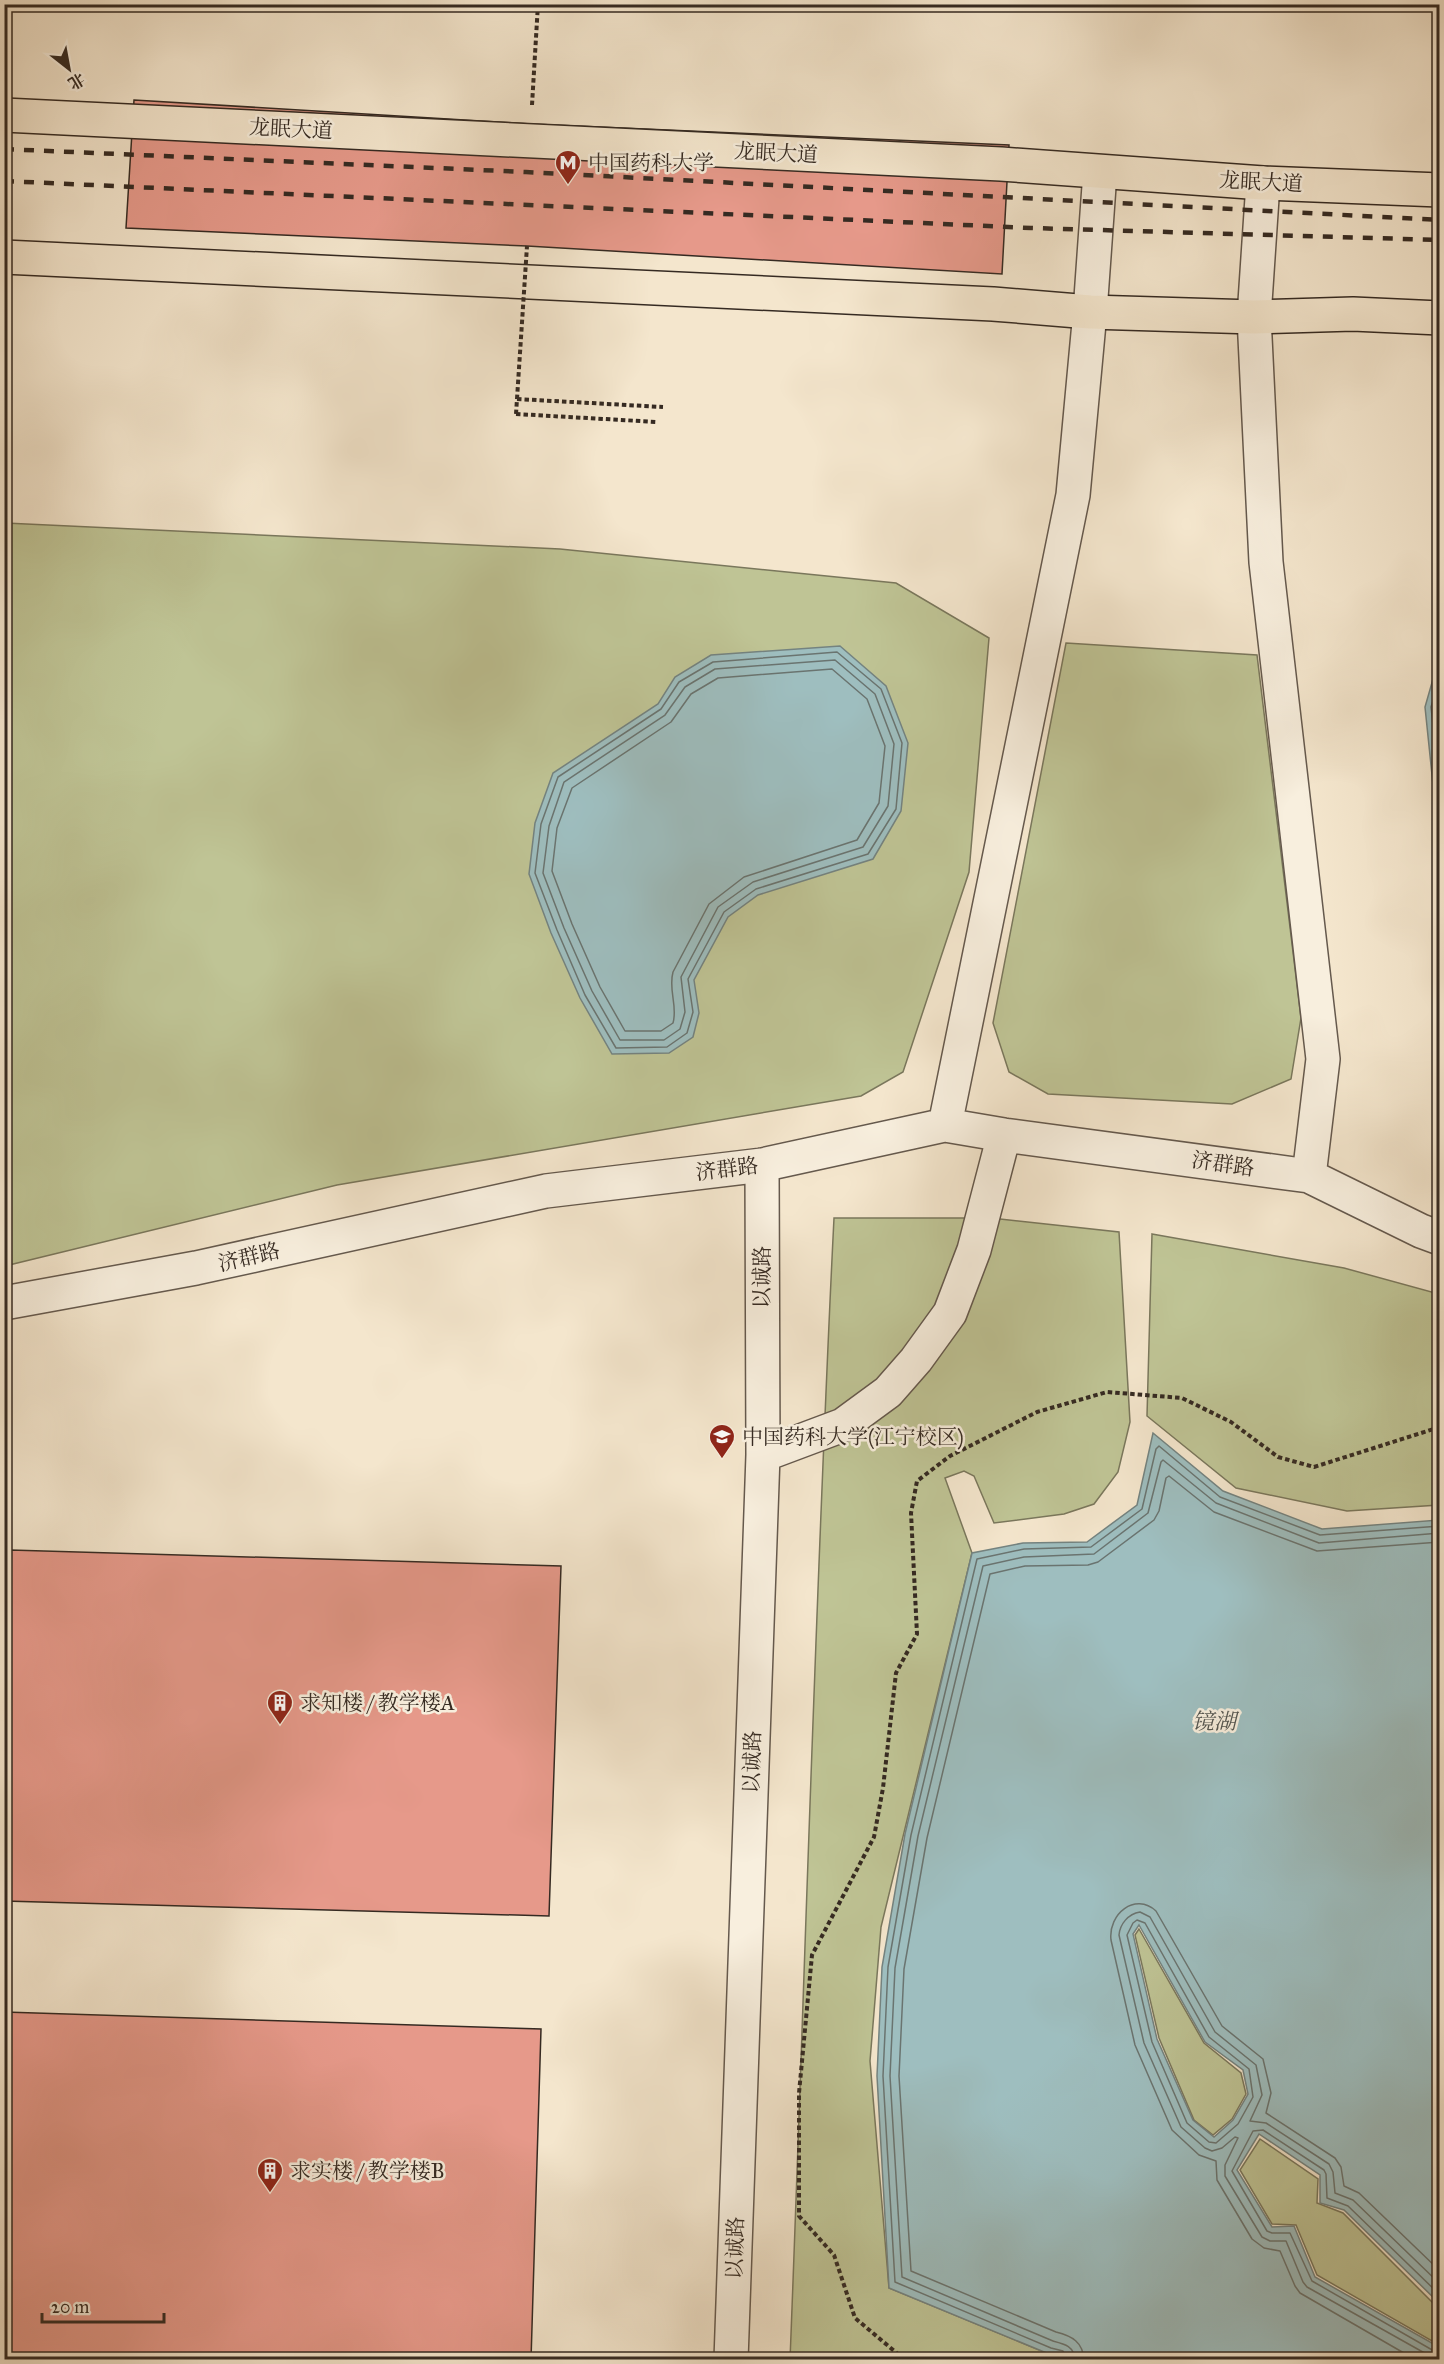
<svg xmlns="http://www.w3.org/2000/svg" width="1444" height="2364" viewBox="0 0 1444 2364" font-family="'IM FELL Great Primer','Noto Serif SC',serif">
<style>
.green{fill:#bfc495;stroke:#7a775c;stroke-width:1.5}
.water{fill:#9ebebf;stroke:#748380;stroke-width:1.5;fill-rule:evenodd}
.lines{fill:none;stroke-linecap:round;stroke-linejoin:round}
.shore{stroke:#6a7470;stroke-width:1.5}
.building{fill:#e6998a;stroke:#352a22;stroke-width:1.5}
.minor-casing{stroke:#65594d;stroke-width:36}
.major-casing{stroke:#352a22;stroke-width:36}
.path{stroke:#352a22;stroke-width:4;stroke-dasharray:4.5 3;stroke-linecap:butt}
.minor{stroke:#f8efde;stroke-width:33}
.major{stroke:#f4e6cd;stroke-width:33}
.rail{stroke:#352a22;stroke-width:4.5;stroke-dasharray:10 10;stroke-linecap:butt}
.path-bridge{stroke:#352a22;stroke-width:4;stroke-dasharray:4.5 3;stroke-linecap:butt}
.labels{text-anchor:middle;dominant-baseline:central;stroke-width:5;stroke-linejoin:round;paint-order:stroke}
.street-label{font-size:21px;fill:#352a22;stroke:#f8efde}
.poi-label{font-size:21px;fill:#352a22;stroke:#f8efde;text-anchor:start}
.water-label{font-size:22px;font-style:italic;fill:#545651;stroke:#f8efde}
</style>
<rect width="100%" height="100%" fill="#f4e6cd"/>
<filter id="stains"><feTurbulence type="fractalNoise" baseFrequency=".00333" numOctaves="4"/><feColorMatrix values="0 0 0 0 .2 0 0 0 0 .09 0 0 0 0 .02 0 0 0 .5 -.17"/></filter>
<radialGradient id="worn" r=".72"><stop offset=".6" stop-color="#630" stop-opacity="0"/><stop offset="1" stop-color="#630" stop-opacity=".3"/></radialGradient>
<path class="green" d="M5,523L560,549L896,583L989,638L969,872L903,1072L861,1096L337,1185L5,1266Z
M1066,643L1257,655L1301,1018L1291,1079L1232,1104L1048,1094L1009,1072L993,1023Z
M834,1218H991L1119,1232L1130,1422L1118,1472L1094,1504L1064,1514L994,1523L974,1476L964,1471L945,1478L972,1553L881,1927L870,2061L889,2288L1049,2354L1073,2359L790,2360C805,1979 815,1598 834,1218Z
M1152,1234L1344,1268L1439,1294V1505L1347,1511L1236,1488L1147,1416Z
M1139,1929L1204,2043L1241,2073L1246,2094L1232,2119L1213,2135L1194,2120L1159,2038L1135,1935Z
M1260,2139L1318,2179L1317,2203L1343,2213L1439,2309V2345L1317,2275L1296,2225L1272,2224L1240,2170Z"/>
<path class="water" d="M840,646L886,686L908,743L901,811L873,859L758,895L728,917L694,980L699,1013L693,1037L669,1053L612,1054L580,998L551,933L529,874L535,823L553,773L658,704L675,677L711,655Z
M1439,658V843L1425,707Z
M1153,1433L1223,1491L1322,1529L1439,1520V2303L1344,2210L1320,2203V2175L1259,2134L1237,2170L1272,2227L1294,2226L1315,2277L1439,2347V2359H1073L1049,2354L889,2288L877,2076L882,1967L905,1834L972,1553L1023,1543L1087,1542L1137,1505ZM1139,1925L1205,2042L1243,2070L1248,2094L1233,2120L1214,2137L1193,2120L1157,2039L1133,1934Z"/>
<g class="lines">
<path class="shore" d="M837,652L881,689L902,743L896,809L868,854L756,889L724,912L688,979L693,1012L687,1033L667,1047L616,1048L585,995L557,930L535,873L541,824L558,777L661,709L679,682L713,662Z
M835,660L875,694L894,744L888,806L863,847L753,882L718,907L681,977L685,1012L680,1029L664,1040H620L592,991L564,928L543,873L549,826L564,782L665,715L685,687L715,669Z
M832,669L867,699L885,746L879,803L857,840L744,877L709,904L673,972C668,990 678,1006 673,1023L661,1031H625L600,987L572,924L552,871L557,828L572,788L671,722L691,694L718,678Z
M1440,679L1431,707L1440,787
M1137,1920L1145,1923L1209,2037L1249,2069L1253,2097L1238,2124L1216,2143L1209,2142L1187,2123L1152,2042L1127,1935L1133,1923Z
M1440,2295L1348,2206L1327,2198L1326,2174L1324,2170L1263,2130L1253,2131L1232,2171L1267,2231L1272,2233H1290L1312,2281L1434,2351L1440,2352
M1067,2360L1063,2351L1051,2348L895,2282L883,2076L888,1967L911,1835L977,1559L1024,1549L1091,1547L1142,1509L1156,1449L1159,1446L1220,1497L1320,1535L1440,1526
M1075,2360C1074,2346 1065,2344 1053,2341L902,2277L890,2076L895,1968L918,1836L983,1566L1024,1557L1094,1554L1148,1513L1161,1462L1163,1460L1216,1503L1319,1543L1440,1533
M1084,2360C1083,2342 1072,2336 1056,2332L911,2271L899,2076L904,1969L927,1838L990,1574L1025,1566L1088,1565L1098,1562L1154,1520L1159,1511L1166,1478L1169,1476L1214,1512L1317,1551L1440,1542
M1416,2360L1300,2293L1295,2286L1280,2251L1264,2248L1252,2239L1217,2180L1216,2161L1199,2155L1172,2130L1135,2045L1111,1940C1108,1914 1135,1892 1156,1911L1222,2026L1263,2059L1271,2093L1266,2113L1335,2158L1341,2167L1344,2186L1359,2193L1440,2271
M1437,2360L1307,2287L1303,2282L1286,2241H1270L1262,2237L1225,2176V2165L1238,2138L1235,2137L1222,2148L1212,2151L1205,2148L1181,2127L1144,2043L1119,1935C1120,1924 1128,1914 1140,1912L1150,1917L1215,2032L1256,2065L1262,2095L1250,2121L1266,2123L1329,2164L1333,2172L1335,2193L1353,2200L1440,2284"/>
</g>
<path class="building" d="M134,100L531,124L1009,145L1002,274L527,246L126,228Z
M10,1550L561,1566L549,1916L4,1901V1709Z
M4,2012L541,2029L531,2360H4Z"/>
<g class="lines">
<defs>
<path id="minor" d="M1263,183L1254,317L1266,562L1323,1059L1309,1176
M945,1125L1073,495L1090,312L1100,172
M4,1303L196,1268L546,1191L762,1165L945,1125L1004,1135L1309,1176L1421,1231L1440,1238
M763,1455L843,1425L888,1392L916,1360L950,1313L974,1250L1004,1135
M731,2360L763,1455L762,1165"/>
<path id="major" d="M4,115L1001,164L1263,183L1440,190
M4,257L993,304L1090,312L1254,317L1353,314L1440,318"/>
</defs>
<use href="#minor" class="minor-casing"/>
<use href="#major" class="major-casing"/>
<path class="path" d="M532,105L538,4
M517,399L663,407
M516,414L657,422
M905,2360L855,2318L834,2255L799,2216V2093L812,1955L874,1837L883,1788L896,1673L917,1634L911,1513L917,1481L950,1456L1037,1412L1107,1392L1182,1398L1231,1422L1278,1457L1314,1467L1440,1427"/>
<use href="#minor" class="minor"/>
<use href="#major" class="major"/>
<path class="rail" d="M4,149L526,172L1440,220
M4,181L1031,228L1440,240"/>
<path class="path-bridge" d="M516,414L527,246"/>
</g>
<defs>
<symbol id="metro-pin" viewBox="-11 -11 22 30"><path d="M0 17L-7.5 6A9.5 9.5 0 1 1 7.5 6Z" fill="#8f2418" stroke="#f8efde"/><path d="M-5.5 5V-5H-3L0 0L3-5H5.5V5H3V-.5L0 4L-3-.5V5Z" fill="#fff"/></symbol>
<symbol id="university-pin" viewBox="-11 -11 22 30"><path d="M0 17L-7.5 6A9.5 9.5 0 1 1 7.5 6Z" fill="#8f2418" stroke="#f8efde"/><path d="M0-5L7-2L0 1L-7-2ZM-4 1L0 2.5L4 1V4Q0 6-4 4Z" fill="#fff"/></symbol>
<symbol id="building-pin" viewBox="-11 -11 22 30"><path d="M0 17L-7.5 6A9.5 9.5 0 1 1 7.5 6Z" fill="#8f2418" stroke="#f8efde"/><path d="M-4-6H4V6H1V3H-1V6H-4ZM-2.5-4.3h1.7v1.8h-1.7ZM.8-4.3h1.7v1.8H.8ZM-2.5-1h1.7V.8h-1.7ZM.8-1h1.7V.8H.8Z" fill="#fff"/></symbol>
</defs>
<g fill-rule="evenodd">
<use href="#metro-pin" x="553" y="148" width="30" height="40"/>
<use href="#university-pin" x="707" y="1422" width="30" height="40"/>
<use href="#building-pin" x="265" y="1688" width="30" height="40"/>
<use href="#building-pin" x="255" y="2156" width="30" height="40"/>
</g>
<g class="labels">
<g class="street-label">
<text transform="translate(291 129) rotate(3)">龙眠大道</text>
<text transform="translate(776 153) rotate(3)">龙眠大道</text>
<text transform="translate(1261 182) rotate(3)">龙眠大道</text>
<text transform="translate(1223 1164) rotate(8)">济群路</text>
<text transform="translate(727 1169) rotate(-7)">济群路</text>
<text transform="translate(249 1257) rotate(-13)">济群路</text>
<text transform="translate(762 1277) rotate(-90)">以诚路</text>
<text transform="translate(752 1762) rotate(-88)">以诚路</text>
<text transform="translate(735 2248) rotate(-88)">以诚路</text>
</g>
<g class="poi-label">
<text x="588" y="163">中国药科大学</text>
<text x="742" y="1437">中国药科大学(江宁校区)</text>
<text x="300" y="1703">求知楼 / 教学楼A</text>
<text x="290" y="2171">求实楼 / 教学楼B</text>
</g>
<g class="water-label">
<text x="1214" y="1721">镜湖</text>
</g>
</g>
<rect width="1444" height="2364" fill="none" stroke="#f4e6cd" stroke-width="24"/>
<rect x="6" y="6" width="1432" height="2352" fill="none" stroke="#352a22" stroke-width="3"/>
<rect x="12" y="12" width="1420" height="2340" fill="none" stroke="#352a22" stroke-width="1.5"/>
<g transform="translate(69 69) rotate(149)" stroke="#f8efde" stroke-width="4.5" paint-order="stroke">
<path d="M0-4.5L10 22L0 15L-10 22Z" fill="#352a22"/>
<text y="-9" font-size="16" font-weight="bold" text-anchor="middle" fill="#352a22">北</text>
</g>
<path d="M42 2313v9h122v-9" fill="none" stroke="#352a22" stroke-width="3"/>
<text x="51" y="2313" font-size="18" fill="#352a22" stroke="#f8efde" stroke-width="4.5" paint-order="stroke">20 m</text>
<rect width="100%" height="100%" filter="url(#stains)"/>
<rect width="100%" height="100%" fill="url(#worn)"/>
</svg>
